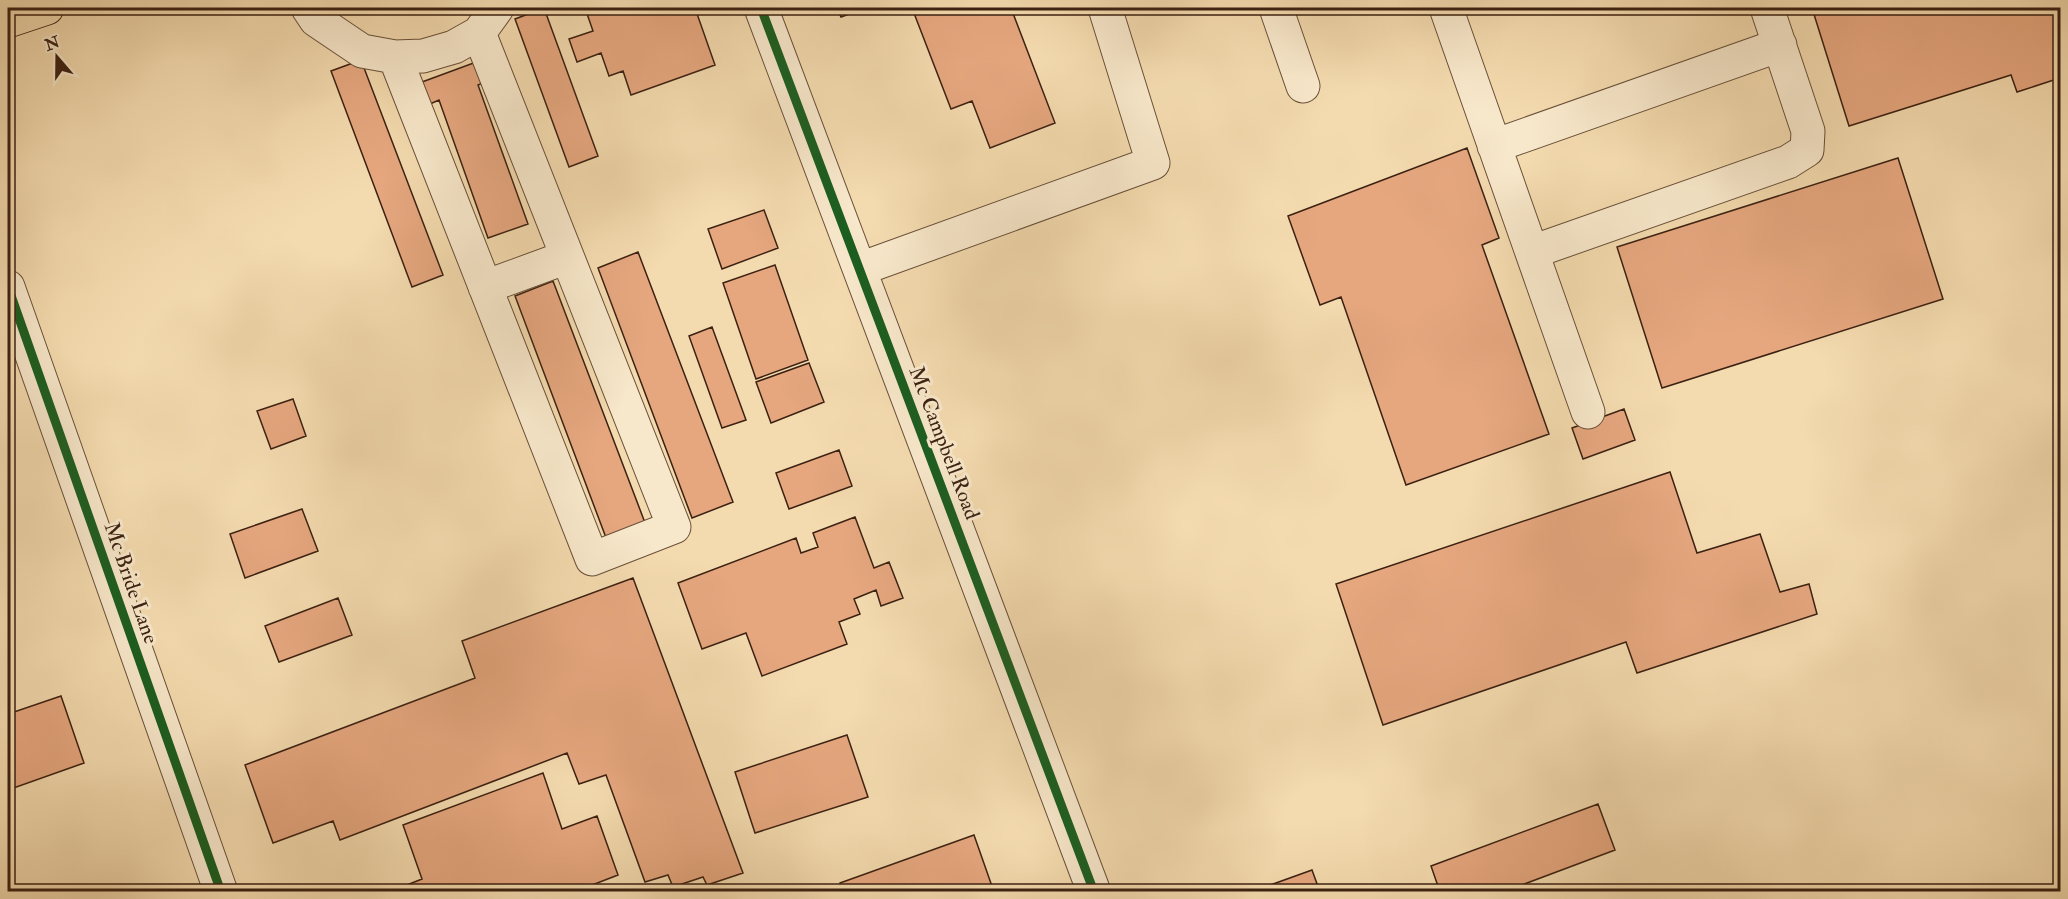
<svg xmlns="http://www.w3.org/2000/svg" width="2068" height="899" viewBox="0 0 2068 899" font-family="'IM FELL Double Pica',serif">
<style>
.building{fill:#e6a77f;stroke:#3b2112;stroke-width:1.5}
.lines{fill:none;stroke-linecap:round;stroke-linejoin:round}
.minor-casing{stroke:#695039;stroke-width:35}
.major-casing{stroke:#3b2112;stroke-width:35}
.minor{stroke:#f8e8cb;stroke-width:33}
.major{stroke:#f4dbaf;stroke-width:33}
.cycleway-casing{stroke:#f8e8cb;stroke-width:13}
.cycleway{stroke:#1b5e20;stroke-width:9}
.labels{text-anchor:middle;dominant-baseline:central;stroke-width:6;stroke-linejoin:round;paint-order:stroke}
.street-label{font-size:21px;fill:#3b2112;stroke:#f8e8cb}
</style>
<rect width="100%" height="100%" fill="#f4dbaf"/>
<filter id="stains"><feTurbulence type="fractalNoise" baseFrequency=".00333" numOctaves="4"/><feColorMatrix values="0 0 0 0 .2 0 0 0 0 .09 0 0 0 0 .02 0 0 0 .5 -.17"/></filter>
<radialGradient id="worn" r=".72"><stop offset=".6" stop-color="#630" stop-opacity="0"/><stop offset="1" stop-color="#630" stop-opacity=".3"/></radialGradient>
<path class="building" d="M544,8L598,156L569,167L515,19Z
M585,8H695L715,65L631,95L623,71L609,76L601,53L577,62L569,39L593,31Z
M837,8H866L841,17Z
M912,8H1011L1055,123L990,148L972,101L951,109Z
M1812,8H2060V78L2017,92L2011,75L1849,126Z
M361,60L443,275L412,287L331,71Z
M479,61L486,82L478,85L528,224L488,238L439,100L430,104L422,82Z
M1467,148L1499,238L1482,245L1549,434L1406,485L1341,297L1320,305L1288,216Z
M1898,158L1943,299L1662,388L1617,247Z
M764,210L778,248L722,269L708,229Z
M638,252L733,502L692,518L598,268Z
M775,265L808,360L756,379L723,283Z
M553,281L647,528L608,543L515,296Z
M712,327L746,420L722,428L689,336Z
M809,363L824,402L771,423L756,382Z
M293,399L306,436L271,449L257,411Z
M1624,409L1635,440L1583,459L1572,428Z
M839,450L852,486L789,509L776,473Z
M1670,472L1697,553L1760,534L1780,592L1809,584L1817,614L1637,673L1626,642L1383,725L1336,584Z
M302,509L318,551L245,578L230,534Z
M855,517L874,568L889,562L903,598L881,606L876,590L854,599L860,614L839,622L847,644L762,676L746,633L702,649L678,583L796,538L801,553L818,547L813,533Z
M633,578L743,873L707,885L703,877L673,887L668,875L645,882L606,775L579,784L567,753L340,840L333,821L273,843L245,765L475,678L462,641Z
M338,598L352,635L279,662L265,626Z
M61,696L84,763L8,790V714Z
M847,735L868,797L755,833L735,772Z
M543,773L562,829L597,816L618,875L574,892H389L422,879L403,825Z
M1598,804L1615,850L1503,892H1440L1431,866Z
M974,835L994,892H843L840,883Z
M1312,870L1320,892H1251Z"/>
<g class="lines">
<defs>
<path id="minor" d="M308,8L316,20L362,51L395,57L423,56L454,47L479,33L497,8
M761,8L1094,892
M1276,8L1303,86
M1446,8L1588,412
M395,57L592,559L674,527L479,33
M1494,146L1780,45
M1532,252L1788,162L1807,150L1808,131L1767,8
M860,269L1153,163L1105,8
M8,287L221,892
M485,287L567,257"/>
<path id="major" d="M8,21L47,8"/>
</defs>
<use href="#minor" class="minor-casing"/>
<use href="#major" class="major-casing"/>
<use href="#minor" class="minor"/>
<use href="#major" class="major"/>
<defs>
<path id="cycleway" d="M761,8L1094,892
M8,287L221,892"/>
</defs>
<use href="#cycleway" class="cycleway-casing"/>
<use href="#cycleway" class="cycleway"/>
</g>
<g class="labels">
<g class="street-label">
<text transform="translate(944 443) rotate(69)">Mc Campbell Road</text>
<text transform="translate(131 583) rotate(71)">Mc Bride Lane</text>
</g>
</g>
<rect width="2068" height="899" fill="none" stroke="#f4dbaf" stroke-width="30"/>
<rect x="9" y="9" width="2050" height="881" fill="none" stroke="#3b2112" stroke-width="3"/>
<rect x="15" y="15" width="2038" height="869" fill="none" stroke="#3b2112" stroke-width="1.5"/>
<g transform="translate(57 57) rotate(340)" stroke="#f8e8cb" stroke-width="4.5" paint-order="stroke">
<path d="M0-4.5L10 22L0 15L-10 22Z" fill="#3b2112"/>
<text y="-9" font-size="16" font-weight="bold" text-anchor="middle" fill="#3b2112">N</text>
</g>
<rect width="100%" height="100%" filter="url(#stains)"/>
<rect width="100%" height="100%" fill="url(#worn)"/>
</svg>
